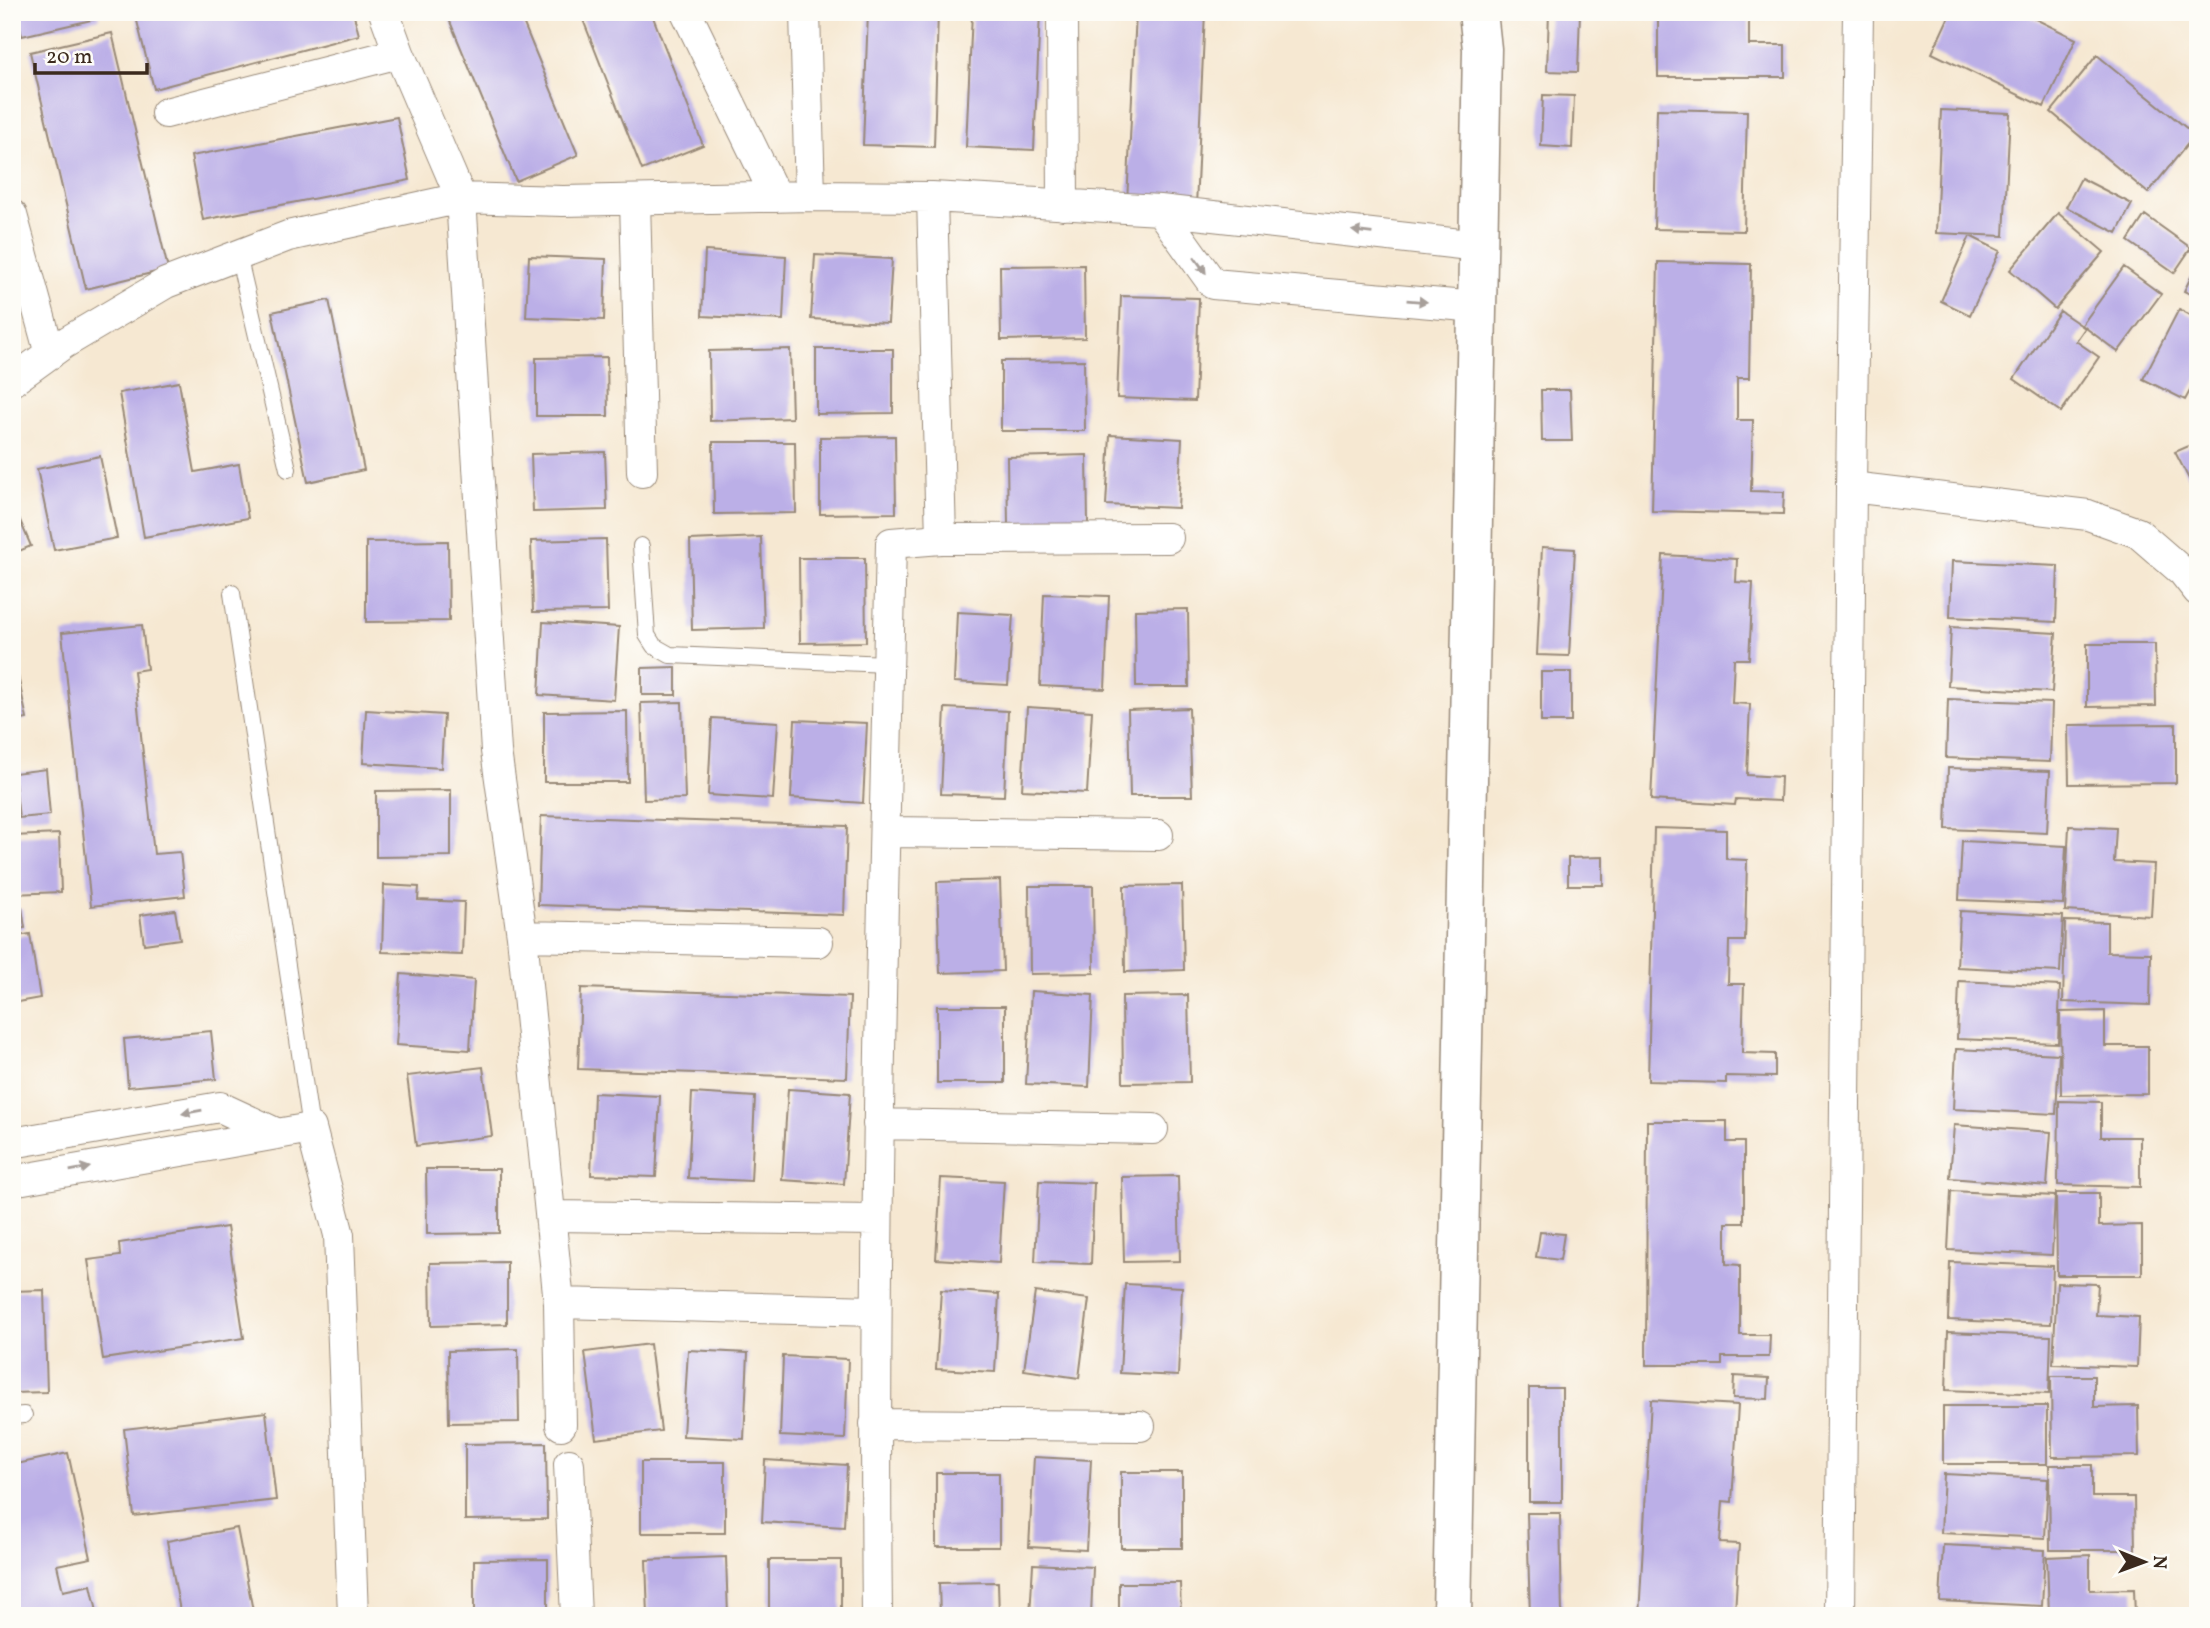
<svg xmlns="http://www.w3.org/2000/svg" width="2210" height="1628" viewBox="0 0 2210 1628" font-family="Vollkorn,serif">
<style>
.building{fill:#bbafe7}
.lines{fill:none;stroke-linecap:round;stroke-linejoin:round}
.lane-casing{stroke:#988978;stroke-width:18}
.street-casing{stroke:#988978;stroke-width:32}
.secondary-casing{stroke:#988978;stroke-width:41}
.lane{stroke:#fff;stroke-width:16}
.street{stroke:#fff;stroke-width:30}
.secondary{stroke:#fff;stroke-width:38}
.oneway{fill:#a79f9a}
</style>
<rect width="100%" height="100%" fill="#fdfcf7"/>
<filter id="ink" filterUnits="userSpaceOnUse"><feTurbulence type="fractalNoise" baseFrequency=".0143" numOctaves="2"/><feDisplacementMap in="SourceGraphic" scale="14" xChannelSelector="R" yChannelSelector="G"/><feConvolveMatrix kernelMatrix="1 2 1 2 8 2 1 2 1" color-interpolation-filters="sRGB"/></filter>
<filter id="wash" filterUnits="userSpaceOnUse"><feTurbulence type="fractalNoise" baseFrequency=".00686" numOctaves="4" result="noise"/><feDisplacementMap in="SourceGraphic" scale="28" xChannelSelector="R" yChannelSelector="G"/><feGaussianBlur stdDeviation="1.57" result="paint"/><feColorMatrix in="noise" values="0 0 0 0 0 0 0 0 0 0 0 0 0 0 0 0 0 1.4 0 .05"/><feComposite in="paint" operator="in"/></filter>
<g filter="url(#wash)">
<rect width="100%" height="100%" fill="#f6e8d2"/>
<g id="blocks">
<path class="building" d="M16,12H98L100,18L22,36Z
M154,12H353L359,35L154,89L136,17Z
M446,12H519L578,155L516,181Z
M580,12H651L703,145L642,170Z
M868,12H938L934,147L863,145Z
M972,12H1040L1034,150L966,147Z
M1136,12H1205L1196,206L1127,203Z
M1549,12H1580L1578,72L1547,71Z
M1658,12H1749V45H1785V77H1658Z
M1951,12H2021L2076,39L2044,107L1932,53Z
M112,33L168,269L86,289L30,52Z
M2097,55L2195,135L2148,193L2051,112Z
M1543,95L1574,96L1572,148L1541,146Z
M1657,109L1747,111L1744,231L1654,229Z
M1941,110L2010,113L2004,236L1936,233Z
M397,117L410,180L203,220L191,156Z
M2081,178L2132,204L2117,233L2066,207Z
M2058,213L2104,252L2055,309L2010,270Z
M2145,215L2191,248L2174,273L2128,241Z
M1970,236L2000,251L1970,315L1941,301Z
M705,251L786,256L783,320L702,316Z
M815,255L892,259L888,323L811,319Z
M529,256L606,259L604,320L526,317Z
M1658,262L1751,264L1749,378H1737V420H1753L1751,491L1784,492L1783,514L1652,511Z
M2198,263V298L2184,291Z
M1084,265L1085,338L1001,340L1000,266Z
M2124,267L2161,294L2118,352L2082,325Z
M1121,296L1199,298L1195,401L1117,398Z
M329,300L364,470L308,482L272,312Z
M2179,309L2198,319V376L2185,400L2143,379Z
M2060,311L2085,328L2076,341L2099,357L2061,412L2014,379Z
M790,349L792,418L710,421L709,351Z
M816,349H893V413L816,414Z
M607,357L608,416H536V358Z
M1084,360L1085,431H1001V361Z
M179,382L195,472L239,464L248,518L144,537L119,393Z
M1541,390H1570L1572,441H1542Z
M1110,435L1182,439L1178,508L1106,505Z
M895,436L896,513L820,514V437Z
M713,442H795L796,513L714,514Z
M2198,442V475L2189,479L2175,452Z
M605,452L607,510L533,512L531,454Z
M1087,455L1088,524L1008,526L1007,457Z
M100,456L117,538L54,550L37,469Z
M12,502L31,546L12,554Z
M761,537L764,628L692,630L690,540Z
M606,539L608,611L533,612L531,541Z
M448,541L449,621L366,622V542Z
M1542,547L1575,549L1569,656L1537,655Z
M1663,555L1737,559L1736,582L1753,583L1749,659H1734L1732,703L1750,704L1747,775L1781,777L1780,801L1736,799L1735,805L1651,800Z
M799,558H865L866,642L800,643Z
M1952,561L2058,566L2056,622L1950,617Z
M1044,594L1109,596L1105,689L1040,686Z
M1188,609L1189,687H1136L1135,610Z
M957,612L1013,615L1008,685L954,682Z
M543,622L619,627L614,700L539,695Z
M142,625L147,669L134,671L154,854L180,852L185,896L91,906L62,633Z
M1951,627L2056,633L2052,692L1948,686Z
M2087,644H2155L2156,706L2087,707Z
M12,647L27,719L12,722Z
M676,667V695H642V668Z
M1541,672H1571V722H1541Z
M1948,699L2052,703L2050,762L1946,758Z
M682,702L685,799L644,800L641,703Z
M1027,707L1092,711L1087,793L1022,790Z
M945,708L1008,711L1004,796L941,794Z
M1189,708L1192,796H1130L1128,710Z
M366,710L444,715L441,768L363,763Z
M627,711L628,782H544V712Z
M712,718L778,722L773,799L708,795Z
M795,720L867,723L863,803L791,798Z
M2176,724V783L2069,784L2068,725Z
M1948,768L2050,771L2047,833L1946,829Z
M46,769L50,815L19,818L14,773Z
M451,790V856L376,857V791Z
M541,816L847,826L844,915L538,905Z
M2069,826L2116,828L2114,862L2154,864L2151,916L2065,911Z
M1654,828L1726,830V859L1747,860L1745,941H1729L1728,984H1744L1742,1053L1775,1054V1077L1726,1076V1083L1648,1081Z
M59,834L61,892L12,894V836Z
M1962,841L2066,846L2063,904L1959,900Z
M1603,857V885H1568V858Z
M1000,880L1003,971L940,973L937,882Z
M384,885L419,887L418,900L464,902L462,955L382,952Z
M1182,885L1184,970L1125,972L1124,886Z
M1029,886H1093L1094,973L1030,974Z
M22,908L25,928L12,930V909Z
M175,910L180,939L144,944L140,915Z
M1960,911L2063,916L2060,972L1957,967Z
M2065,921L2107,922V952L2151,953L2150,1005L2063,1002Z
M30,934L40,998L12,1003V937Z
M401,974L474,980L470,1050L396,1045Z
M1959,981L2060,986L2058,1043L1957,1039Z
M581,988L850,997L847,1078L578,1069Z
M1031,991L1093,995L1089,1087L1026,1084Z
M1188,995L1190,1082L1123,1083L1122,996Z
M937,1006H1005V1083H937Z
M2105,1011V1046H2148V1094L2061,1095L2060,1012Z
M211,1031L216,1079L128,1087L124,1039Z
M1956,1049L2059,1054L2056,1114L1953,1109Z
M483,1067L492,1136L416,1146L407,1076Z
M788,1089L850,1093L844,1184L782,1180Z
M594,1093L660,1096L656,1177L591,1175Z
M692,1093L755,1097L751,1181L688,1178Z
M2059,1101L2101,1102V1137H2140V1187L2058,1185Z
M1647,1121H1727V1142H1744V1223H1726V1264L1740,1265V1335H1770L1769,1357H1722V1365H1646Z
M1954,1125L2051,1132L2047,1186L1950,1178Z
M426,1169H499V1233L427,1234Z
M1178,1176L1180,1261L1124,1262L1122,1177Z
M941,1178L1004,1181L999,1263L936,1259Z
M1039,1181L1094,1183L1091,1264L1035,1262Z
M1951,1191L2055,1196L2052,1255L1948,1250Z
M2056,1193H2099V1226L2142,1225V1275H2057Z
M227,1227L244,1338L103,1359L88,1260L120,1256L119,1243Z
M1540,1232L1564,1234L1560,1260L1536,1257Z
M507,1262V1324L431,1326L430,1263Z
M1950,1262L2053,1266L2051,1324L1948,1320Z
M2057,1283L2098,1284L2096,1315L2139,1317L2137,1367L2053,1364Z
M1125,1284L1182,1287L1178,1376L1120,1373Z
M44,1290L47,1392L12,1393V1291Z
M941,1290L999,1294L995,1372L936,1369Z
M1035,1292L1089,1299L1079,1378L1024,1370Z
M1948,1332L2051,1336L2049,1394L1946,1390Z
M650,1344L661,1431L596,1439L585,1352Z
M518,1349L519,1422L449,1423L448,1351Z
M688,1350L748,1353L744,1439L683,1436Z
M783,1356L848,1359L845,1439L780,1436Z
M1734,1376L1769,1378L1768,1399L1733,1398Z
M2051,1376H2094V1407L2138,1406L2139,1456L2052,1457Z
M1529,1388H1562V1502H1529Z
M1651,1400L1738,1405L1732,1502L1723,1501L1720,1543L1739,1544L1735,1613L1755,1614V1616H1639Z
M1943,1406H2047V1464H1943Z
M266,1412L276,1500L134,1516L124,1429Z
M546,1443L547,1519L465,1520V1444Z
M68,1453L91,1558L57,1565L63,1591L91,1585L98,1616H12V1465Z
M1034,1457L1091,1460L1086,1550L1029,1547Z
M765,1460L847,1465L844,1527L762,1522Z
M641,1462H725V1533H641Z
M2049,1465H2092V1497H2134L2135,1550H2050Z
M1121,1472H1182V1548H1121Z
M936,1473H999V1547H936Z
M1944,1474L2048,1479L2045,1538L1941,1533Z
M1527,1513H1560L1562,1616H1530Z
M237,1528L254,1616H181L167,1541Z
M1943,1545L2045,1550L2042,1606L1940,1601Z
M2090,1555V1590L2134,1589L2135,1616H2049L2047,1557Z
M726,1557L728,1616H648L646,1560Z
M548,1559V1616H474V1560Z
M769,1560H841V1616H769Z
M1033,1564L1093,1567L1091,1616H1030Z
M998,1582L999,1616H940L939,1583Z
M1119,1583H1180L1181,1616H1119Z"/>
</g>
</g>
<g filter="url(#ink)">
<use href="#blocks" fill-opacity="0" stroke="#988978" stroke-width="2"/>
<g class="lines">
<defs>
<path id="lane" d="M238,255L288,469
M641,546L647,635L654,646L670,655L888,664
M232,593L311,1128
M12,1416L24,1415"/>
<path id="street" d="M384,12L399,53L461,198L496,751L522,936L559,1303L876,1311
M686,12L776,197
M805,12L810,196
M1062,12L1063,205
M166,113L399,53
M932,197L941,539
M635,200L642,472
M1160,210L1213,284L1477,307
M12,215L50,354
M12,381L63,344L166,283L288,236L461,198L563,201L810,196L932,197L1160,210L1478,246
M1851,487L2088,515L2138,533L2183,572L2198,591
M885,832L1158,835
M522,936L818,942
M878,1124L1153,1129
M12,1143L220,1107L278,1134
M12,1181L311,1128L339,1235L353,1616
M552,1216L877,1220
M559,1303L561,1425
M875,1424L1140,1426
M569,1464L576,1616
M877,1616C873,1258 883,900 891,543L941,539L1168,538
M1840,1616L1851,487L1858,12"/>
<path id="secondary" d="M1452,1616L1482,49L1478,12"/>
</defs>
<use href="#lane" class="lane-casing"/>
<use href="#street" class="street-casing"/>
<use href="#secondary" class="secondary-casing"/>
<use href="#lane" class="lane"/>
<use href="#street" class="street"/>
<use href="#secondary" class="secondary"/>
</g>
<defs><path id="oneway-solid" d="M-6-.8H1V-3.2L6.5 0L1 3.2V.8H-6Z" transform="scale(1.75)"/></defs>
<g class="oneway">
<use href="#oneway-solid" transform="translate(1362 232) rotate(-173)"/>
<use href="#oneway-solid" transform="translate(1200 265) rotate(54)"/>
<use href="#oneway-solid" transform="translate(1417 301) rotate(5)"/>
<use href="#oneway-solid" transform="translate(192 1112) rotate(170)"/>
<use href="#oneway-solid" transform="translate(80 1169) rotate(-10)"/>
</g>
</g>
<rect width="2210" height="1628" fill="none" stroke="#fdfcf7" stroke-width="42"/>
<g transform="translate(2144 1562) rotate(91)" stroke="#fdfcf7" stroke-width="5" paint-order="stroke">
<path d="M0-5L12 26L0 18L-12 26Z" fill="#3b2a1e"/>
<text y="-10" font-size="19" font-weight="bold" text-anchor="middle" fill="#3b2a1e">N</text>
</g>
<path d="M35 63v10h112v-10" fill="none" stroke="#3b2a1e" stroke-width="3.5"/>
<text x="46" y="63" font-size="21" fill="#3b2a1e" stroke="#fdfcf7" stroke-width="5" paint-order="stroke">20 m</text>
</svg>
